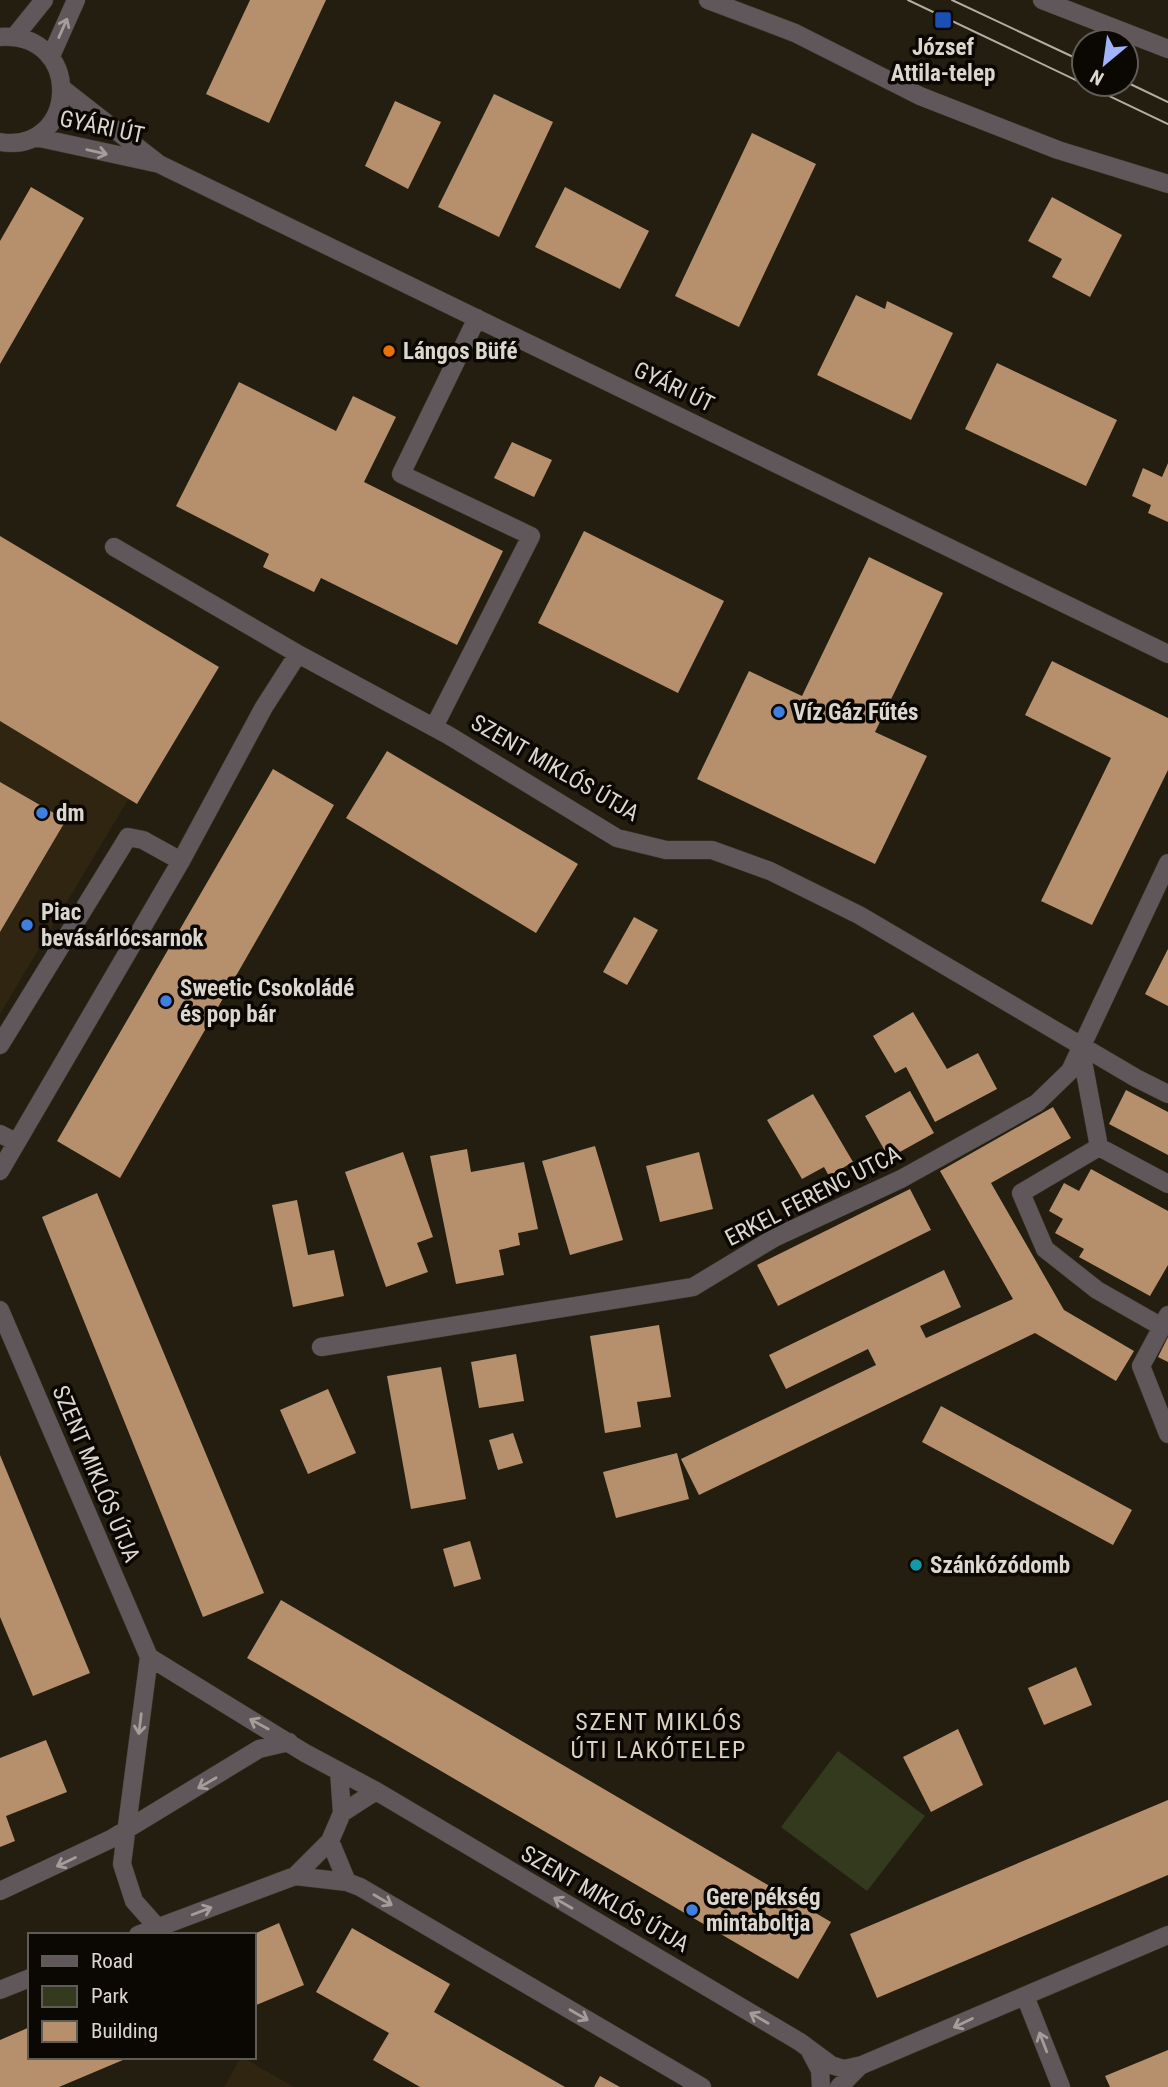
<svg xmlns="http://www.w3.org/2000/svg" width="1168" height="2087" viewBox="0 0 1168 2087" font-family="'Roboto Condensed',sans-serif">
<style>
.built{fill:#2f2511}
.green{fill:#333a1d}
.building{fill:#b6906c}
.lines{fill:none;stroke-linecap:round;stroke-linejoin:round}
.minor-casing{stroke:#3e382b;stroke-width:19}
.minor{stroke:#5f5759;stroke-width:18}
.tram{stroke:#b3aea3;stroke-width:2}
.oneway{stroke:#a49d99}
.transit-dot{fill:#1a4fb4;stroke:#0b0804;stroke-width:2.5}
.food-dot{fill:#e8710a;stroke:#0b0804;stroke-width:2.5}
.shop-dot{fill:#3f7fe0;stroke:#0b0804;stroke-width:2.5}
.culture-dot{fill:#0f9aa8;stroke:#0b0804;stroke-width:2.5}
.labels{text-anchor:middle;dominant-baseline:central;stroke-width:7;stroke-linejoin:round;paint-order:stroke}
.poi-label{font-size:23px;font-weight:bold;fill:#dcd7ce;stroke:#0b0804;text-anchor:start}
.street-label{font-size:23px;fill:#dcd7ce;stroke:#0b0804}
.neighbourhood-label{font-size:24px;letter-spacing:2px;fill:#dad1c0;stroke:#0b0804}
</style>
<rect width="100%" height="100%" fill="#241e10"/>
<path class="built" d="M0,721L129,798L0,1014Z
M241,2057H242L294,2087H224Z"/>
<path class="green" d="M838,1751L925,1816L867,1891L781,1827Z"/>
<path class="building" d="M250,0H326L269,123L206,94Z
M494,94L553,122L499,237L438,207Z
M395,101L441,122L408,189L365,166Z
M752,133L816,164L739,327L675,296Z
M31,187L84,218L0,364V241Z
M565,187L649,231L620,289L535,247Z
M1052,197L1122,235L1090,297L1052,277L1062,259L1028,241Z
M856,295L885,309L887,301L953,333L911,420L817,375Z
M997,363L1117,420L1086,486L965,429Z
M239,382L336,431L353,396L396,417L364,482L503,551L457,645L321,578L314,592L263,567L269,554L176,506Z
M512,442L552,460L534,497L494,478Z
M1168,463V522L1148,513L1151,505L1132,496L1143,468L1162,477Z
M584,531L724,601L678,693L538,623Z
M0,536L219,667L137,804L0,721Z
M869,557L943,593L875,732L927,756L875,864L697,779L749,671L802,696Z
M1052,661L1168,718V770L1092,925L1041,901L1111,758L1025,715Z
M387,751L578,864L536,933L346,818Z
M273,769L334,805L120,1178L57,1141Z
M0,782L66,820L0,932Z
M634,917L658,930L627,985L603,972Z
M1168,949V1006L1145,994Z
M913,1012L947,1069L978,1053L997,1089L935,1122L906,1067L895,1073L873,1036Z
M1126,1090L1168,1112V1155L1109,1124Z
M910,1091L934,1133L889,1158L865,1116Z
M813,1094L853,1162L829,1176L824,1167L802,1179L767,1120Z
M1053,1107L1071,1138L991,1183L1064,1310L1134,1351L1116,1381L1035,1333L699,1495L681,1459L876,1365L868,1349L786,1389L769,1355L944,1270L961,1307L920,1326L926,1338L1013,1299L940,1171Z
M595,1146L623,1240L570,1255L542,1161Z
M467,1149L471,1172L524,1162L538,1229L518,1233L520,1245L499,1250L504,1275L456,1284L430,1156Z
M403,1152L433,1237L417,1243L428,1272L386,1287L345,1172Z
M699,1152L713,1209L660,1222L646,1166Z
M1091,1169L1168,1211V1265L1150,1296L1079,1257L1084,1249L1055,1233L1063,1219L1049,1211L1064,1183L1079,1191Z
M910,1189L931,1230L778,1306L757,1265Z
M97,1193L264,1593L203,1617L42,1217Z
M297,1200L308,1255L334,1250L344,1296L293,1307L272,1205Z
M659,1325L671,1397L637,1402L641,1427L605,1433L590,1336Z
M1168,1337V1362L1158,1357Z
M516,1354L524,1401L479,1408L471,1362Z
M441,1367L466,1499L411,1509L387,1376Z
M328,1389L356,1453L308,1474L280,1410Z
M941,1406L1132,1510L1113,1545L922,1442Z
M513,1433L523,1463L498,1470L489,1440Z
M677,1453L689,1499L616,1518L603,1472Z
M0,1455L90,1673L33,1696L0,1617Z
M470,1541L481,1579L454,1587L443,1549Z
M281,1600L831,1922L798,1979L247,1658Z
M1076,1667L1092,1705L1044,1725L1028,1688Z
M958,1729L983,1785L931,1812L903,1757Z
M46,1740L67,1792L6,1816L15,1841L0,1847V1758Z
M1168,1800V1875L877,1998L850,1934Z
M279,1923L304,1985L254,2006V1934Z
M352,1928L450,1984L434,2012L565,2087H420L373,2060L389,2033L316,1992Z
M30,2027V2057H130L59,2087H0V2040Z
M1168,2050V2087H1110L1105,2076Z
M600,2076L620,2087H594Z"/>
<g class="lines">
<defs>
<path id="minor" d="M708,0L795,33L920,96L1058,150L1168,184
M1042,0L1168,49
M15,36L44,0
M0,37C86,32 77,155 0,142
M51,56L76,0
M63,89L159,164L1168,654
M35,137L155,163
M114,547L298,654
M434,727L531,536L401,474L477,318
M0,1045L128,837L143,840L181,861
M1080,1045L1099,1147
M0,1134L16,1142
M1099,1147L1021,1193L1045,1249L1097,1290L1162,1327L1168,1315
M1099,1147L1168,1184
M0,1171L181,861L264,707L298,654L448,735L617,838L666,850H712L770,871L859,915L1136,1078L1168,1094
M0,1310L149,1657L122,1864L134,1901L158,1928
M1162,1327L1141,1366L1168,1434
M321,1347L693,1287L774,1238L901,1179L993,1128L1037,1103L1070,1071L1168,863
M149,1657L305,1753L376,1791L800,2042L831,2065L844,2069L862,2065L1168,1935
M342,1813L376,1791
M330,1841L347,1882
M295,1876L347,1882L360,1887L702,2087
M0,1891L111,1839L259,1749L289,1742
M138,1935L295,1876L330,1841L342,1813L339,1771
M0,1990L30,1978
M1025,1996L1061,2087
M810,2051L820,2070L821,2087
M839,2087L859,2067"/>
</defs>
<use href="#minor" class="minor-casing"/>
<use href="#minor" class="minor"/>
<path class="tram" d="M908,0L1168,124
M952,0L1084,62
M1126,82L1168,102"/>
</g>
<defs><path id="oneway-shaft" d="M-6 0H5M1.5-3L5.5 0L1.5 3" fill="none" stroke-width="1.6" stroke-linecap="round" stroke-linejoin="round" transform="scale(1.75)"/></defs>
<g class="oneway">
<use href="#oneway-shaft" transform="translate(63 28) rotate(-66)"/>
<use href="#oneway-shaft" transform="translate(97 152) rotate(13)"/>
<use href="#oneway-shaft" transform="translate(140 1724) rotate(97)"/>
<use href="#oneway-shaft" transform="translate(259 1724) rotate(-151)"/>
<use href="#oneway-shaft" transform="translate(207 1783) rotate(150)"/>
<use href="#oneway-shaft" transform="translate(66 1862) rotate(154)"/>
<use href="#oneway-shaft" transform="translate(383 1900) rotate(30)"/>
<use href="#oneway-shaft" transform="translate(563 1903) rotate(-150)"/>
<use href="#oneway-shaft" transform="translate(202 1911) rotate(-21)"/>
<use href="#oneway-shaft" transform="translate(579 2015) rotate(30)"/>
<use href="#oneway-shaft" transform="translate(759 2018) rotate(-150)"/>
<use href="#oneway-shaft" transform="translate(963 2023) rotate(154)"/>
<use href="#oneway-shaft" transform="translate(1043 2042) rotate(-111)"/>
</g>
<rect class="transit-dot" x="934" y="11" width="18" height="18" rx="3.5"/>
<circle class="food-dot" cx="389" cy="351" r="7"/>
<g class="shop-dot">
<circle cx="779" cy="712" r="7"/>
<circle cx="42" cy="813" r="7"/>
<circle cx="27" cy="925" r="7"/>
<circle cx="166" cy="1001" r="7"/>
<circle cx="692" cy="1910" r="7"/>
</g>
<circle class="culture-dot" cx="916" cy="1565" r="7"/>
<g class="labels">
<g class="poi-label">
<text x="943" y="47" text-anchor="middle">József<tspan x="943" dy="26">Attila-telep</tspan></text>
<text x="403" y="351">Lángos Büfé</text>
<text x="793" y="712">Víz Gáz Fűtés</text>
<text x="56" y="813">dm</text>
<text x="41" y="912">Piac<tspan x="41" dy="26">bevásárlócsarnok</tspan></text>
<text x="180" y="988">Sweetic Csokoládé<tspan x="180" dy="26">és pop bár</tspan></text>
<text x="930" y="1565">Szánkózódomb</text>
<text x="706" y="1897">Gere pékség<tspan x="706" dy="26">mintaboltja</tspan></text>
</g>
<g class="street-label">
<text transform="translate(102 127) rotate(12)">GYÁRI ÚT</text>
<text transform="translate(674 387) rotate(26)">GYÁRI ÚT</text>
<text transform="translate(555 768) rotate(30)">SZENT MIKLÓS ÚTJA</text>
<text transform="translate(813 1196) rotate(-27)">ERKEL FERENC UTCA</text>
<text transform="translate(96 1474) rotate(67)">SZENT MIKLÓS ÚTJA</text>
<text transform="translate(605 1899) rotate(30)">SZENT MIKLÓS ÚTJA</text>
</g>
<g class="neighbourhood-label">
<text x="659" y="1722">SZENT MIKLÓS<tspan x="659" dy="28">ÚTI LAKÓTELEP</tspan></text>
</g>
</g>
<rect x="28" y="1933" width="228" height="126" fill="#0b0804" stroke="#5f5b55" stroke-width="2"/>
<rect x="42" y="1956" width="35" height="10" fill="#5f5759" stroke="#5f5b55" stroke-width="2"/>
<text x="91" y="1968" font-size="21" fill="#dcd7ce">Road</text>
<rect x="42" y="1986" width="35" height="21" fill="#333a1d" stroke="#5f5b55" stroke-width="2"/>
<text x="91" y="2003" font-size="21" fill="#dcd7ce">Park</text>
<rect x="42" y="2021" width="35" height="21" fill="#b6906c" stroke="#5f5b55" stroke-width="2"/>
<text x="91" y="2038" font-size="21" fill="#dcd7ce">Building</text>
<g transform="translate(1105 63) rotate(209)"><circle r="33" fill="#0b0804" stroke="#5f5b55" stroke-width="2"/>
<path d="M0-5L12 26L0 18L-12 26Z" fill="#a0b3fd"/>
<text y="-10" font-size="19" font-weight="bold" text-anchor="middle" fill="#dcd7ce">N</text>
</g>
</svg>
